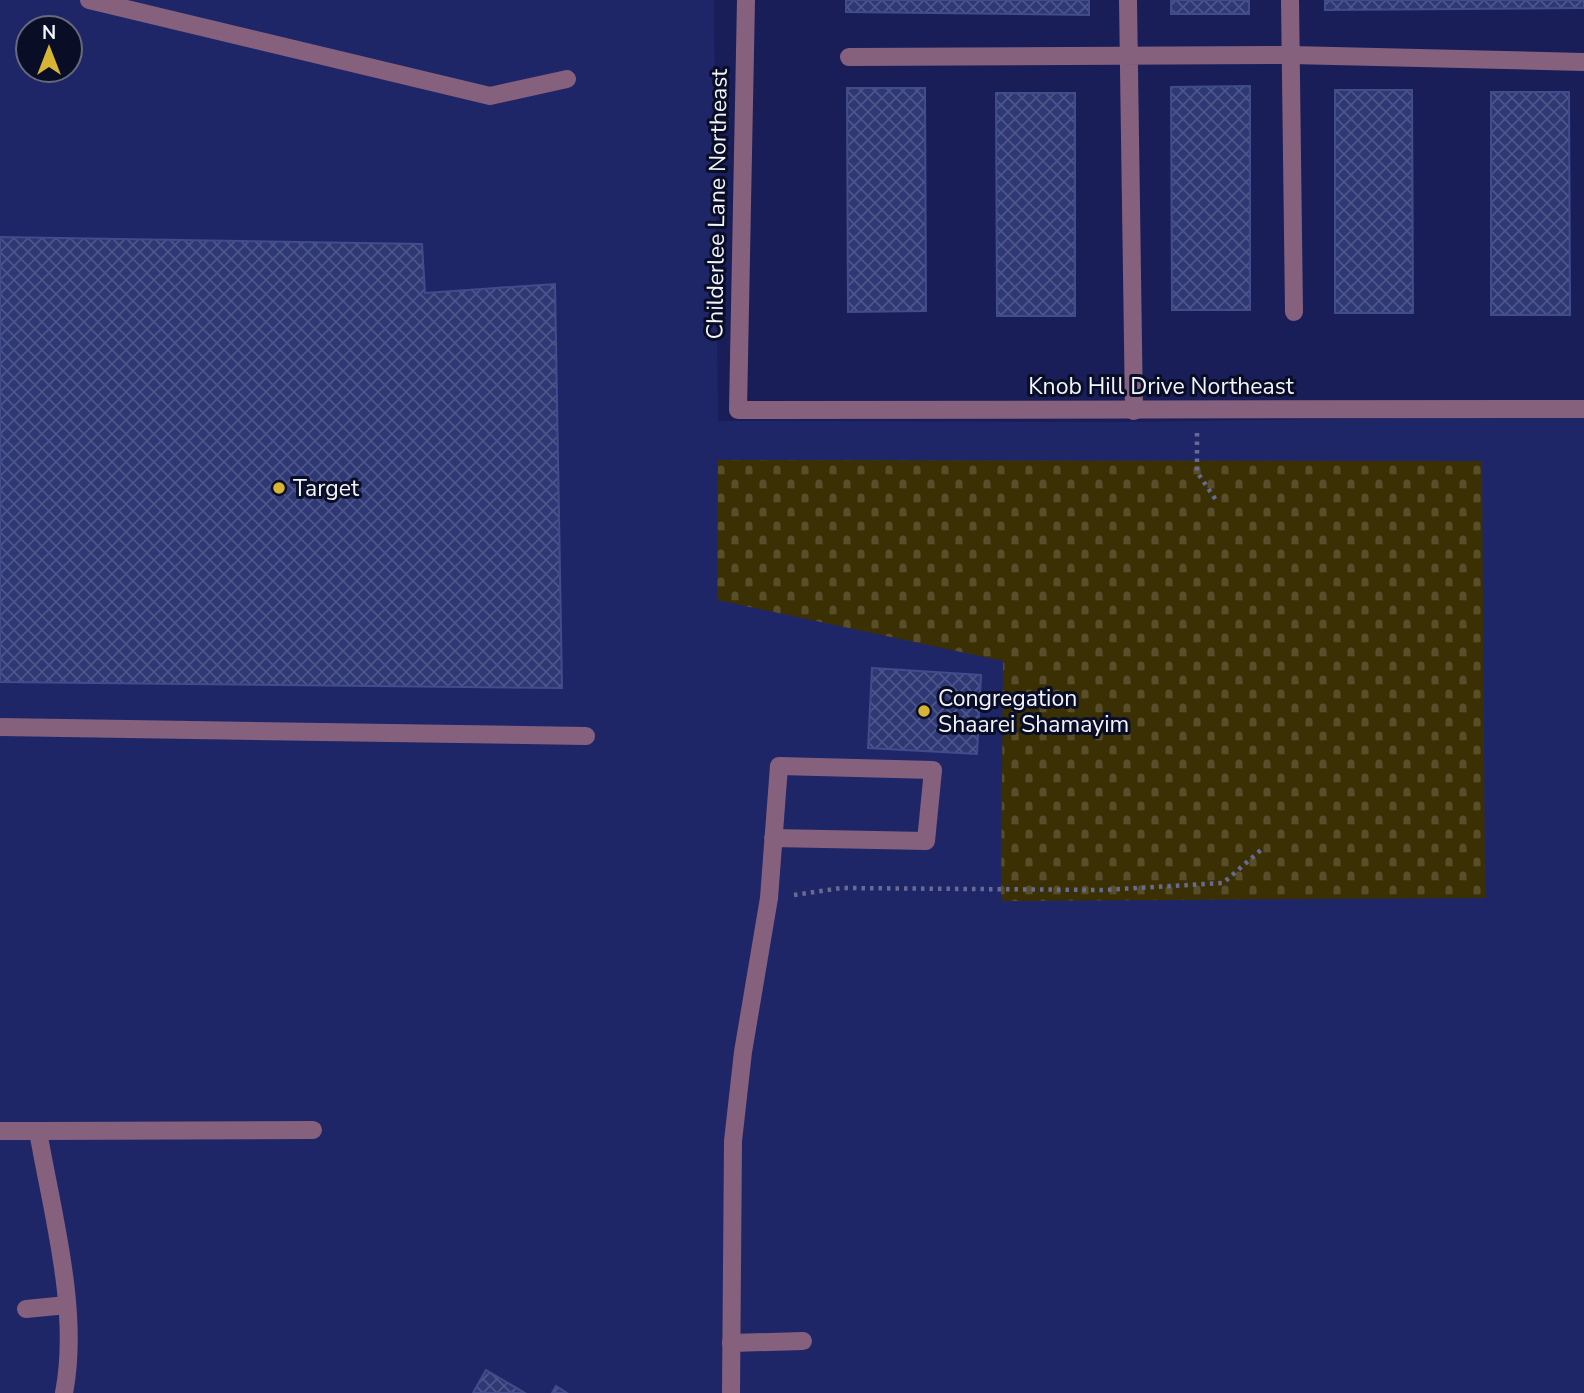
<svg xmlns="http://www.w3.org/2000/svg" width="1584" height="1393" viewBox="0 0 1584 1393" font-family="'Nunito Sans',sans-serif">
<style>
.built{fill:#1f2667;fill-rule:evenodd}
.cemetery{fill:url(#cemetery-stones)}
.building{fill:url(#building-cross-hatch);stroke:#414c8b;stroke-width:2}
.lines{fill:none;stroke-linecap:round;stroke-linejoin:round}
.path{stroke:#676b93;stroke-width:4.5;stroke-dasharray:3.5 5;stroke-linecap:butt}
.lane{stroke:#85617e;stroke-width:18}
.street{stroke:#85617e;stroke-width:18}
.poi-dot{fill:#d7b434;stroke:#090d26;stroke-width:2.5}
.labels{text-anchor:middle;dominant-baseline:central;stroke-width:6;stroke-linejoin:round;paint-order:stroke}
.street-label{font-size:23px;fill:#f2f5fc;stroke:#090d26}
.poi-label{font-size:23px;fill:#f2f5fc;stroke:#090d26;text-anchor:start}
</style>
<defs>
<pattern id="cemetery-stones" width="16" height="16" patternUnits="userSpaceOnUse" patternTransform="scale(1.75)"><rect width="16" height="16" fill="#3b3004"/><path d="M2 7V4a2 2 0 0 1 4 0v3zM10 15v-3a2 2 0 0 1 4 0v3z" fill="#584f2a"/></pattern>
<pattern id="building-cross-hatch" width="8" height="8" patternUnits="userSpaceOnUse" patternTransform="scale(1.75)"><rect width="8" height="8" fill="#2e3874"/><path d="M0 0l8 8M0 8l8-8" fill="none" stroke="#4d5589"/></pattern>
</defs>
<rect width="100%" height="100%" fill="#191e58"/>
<path class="built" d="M0,0H714L718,421L1135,422L1584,415V1393H0ZM28,28H70V70H28Z"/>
<path class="cemetery" d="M718,460L1482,461L1485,898L1001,901L1003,661L717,600Z"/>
<path class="building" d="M846,0H1089V15L846,12Z
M1171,0H1249V14H1171Z
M1325,0H1584V8L1325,10Z
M1250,86V310H1172L1171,87Z
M847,88H925L926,311L848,312Z
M1335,90H1412L1413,313H1335Z
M1491,92H1569L1570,315H1491Z
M996,93H1075V316H997Z
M0,237L422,244L425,293L555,284L562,688L0,682Z
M872,668L981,675L977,754L868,748Z
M486,1370L525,1393H473Z
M556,1386L567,1393H552Z"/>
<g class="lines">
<path class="path" d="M1197,433V472L1218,503
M794,895L841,888L1102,890L1223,883L1262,849"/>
<path class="lane" d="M89,0L490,96L567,79
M1128,0L1134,411
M1290,0L1294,312
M849,57L1291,55L1584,62
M0,727L586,736
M769,898L779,766L933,770L926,841L773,838
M38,1131L313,1130
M26,1309L67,1305
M731,1343L803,1341"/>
<path class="street" d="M746,0L738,410L1584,409
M0,1131H38C52,1213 80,1311 64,1393
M731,1393L733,1141L743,1052L769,898"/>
</g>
<g class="poi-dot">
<circle cx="279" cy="488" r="7"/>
<circle cx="924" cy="711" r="7"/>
</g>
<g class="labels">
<g class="street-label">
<text transform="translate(717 204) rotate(-89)">Childerlee Lane Northeast</text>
<text x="1161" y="386">Knob Hill Drive Northeast</text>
</g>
<g class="poi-label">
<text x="293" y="488">Target</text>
<text x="938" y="698">Congregation<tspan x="938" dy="26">Shaarei Shamayim</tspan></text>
</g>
</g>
<g transform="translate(49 49)"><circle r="33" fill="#090d26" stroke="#666a7c" stroke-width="2"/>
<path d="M0-5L12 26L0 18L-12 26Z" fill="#d7b434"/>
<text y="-10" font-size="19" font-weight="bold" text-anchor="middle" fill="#f2f5fc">N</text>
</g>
</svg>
